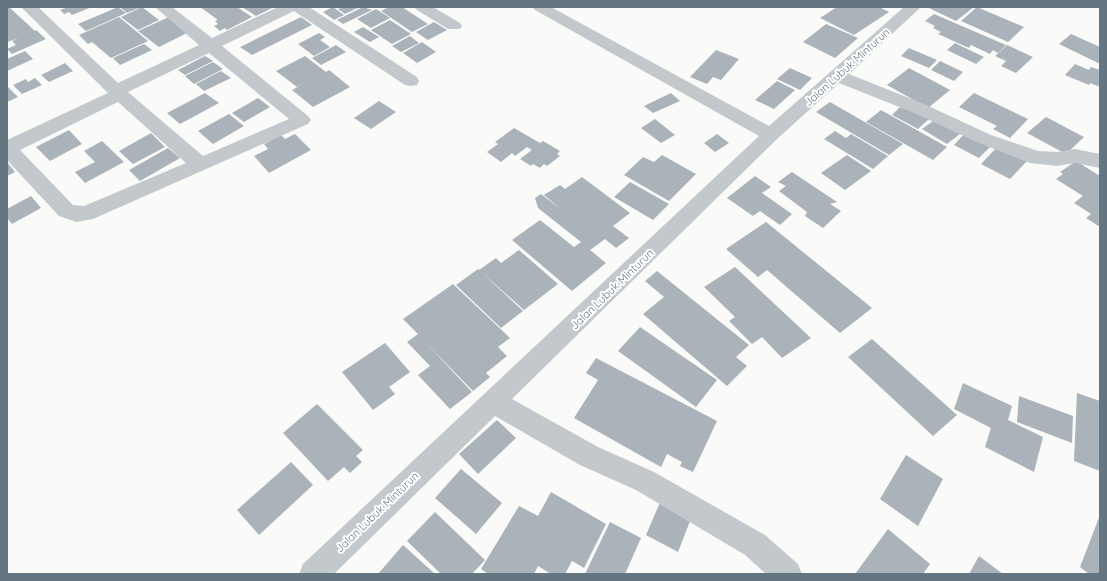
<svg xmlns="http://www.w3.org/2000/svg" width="1107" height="581" viewBox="0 0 1107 581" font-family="Quicksand,sans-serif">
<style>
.building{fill:#aab3b9}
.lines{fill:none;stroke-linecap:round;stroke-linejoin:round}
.minor{fill:#c3c8cc;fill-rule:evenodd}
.labels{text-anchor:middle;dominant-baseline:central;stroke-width:4;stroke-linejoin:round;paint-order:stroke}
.street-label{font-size:11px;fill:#657683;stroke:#fff}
</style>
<rect width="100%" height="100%" fill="#fafaf8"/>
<path class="building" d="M7,7H9L35,31L36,30L46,39L12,54L7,49L16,45L12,41L19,38L7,42Z
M68,7H92L72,15L69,12L64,14L60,10Z
M118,7L126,13L86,31L78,24Z
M120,7H141L127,13Z
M142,7L159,20L138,30L121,17Z
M200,7H237L252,17L227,30L225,28L220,31L214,26L218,24L215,21L218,20Z
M242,7H274L256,16Z
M333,7L344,15L334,20L323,12Z
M343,7H360L345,14L338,9Z
M363,7L372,10L343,24L337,20Z
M389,7H402L428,24L412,32L381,11Z
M837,7H879L889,12L854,35L820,18Z
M931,7H974L956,21L929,8Z
M977,7L1024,27L1008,42L961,21Z
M376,9L390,18L371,28L357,19Z
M934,14L1006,45L998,53L993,50L990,54L971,45L969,48L938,34L941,32L933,28L935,26L925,21Z
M119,17L148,41L111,58L92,42L88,44L79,35Z
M169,17L189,32L159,47L138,31Z
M301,17L312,25L252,55L240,47Z
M390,20L411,34L392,44L371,30Z
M434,22L447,30L428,40L416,32Z
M826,24L858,38L835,58L803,42Z
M363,27L379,37L370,42L354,32Z
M319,33L325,37L320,40L330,47L314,56L298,44Z
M1071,34L1100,47V61L1098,63L1059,44Z
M410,36L419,43L401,52L392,46Z
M422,42L436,52L417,63L403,53Z
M955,43L984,57L976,64L947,50Z
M144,44L152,50L120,65L113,58Z
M336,45L346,52L321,65L312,58Z
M1007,45L1033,57L1016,73L1001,66L1006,61L995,56Z
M909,48L937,60L929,68L901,56Z
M716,50L739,59L721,80L713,77L707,84L690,77Z
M25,51L33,59L7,71V59Z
M205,56L213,61L185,75L178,70Z
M305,56L326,72L329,70L350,87L313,107L292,90L305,83L297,87L276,71Z
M940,61L963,72L954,81L931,70Z
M213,62L223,69L194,84L185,76Z
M65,63L73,71L49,82L41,75Z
M1075,64L1089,70L1091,67L1100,70V87L1090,83L1089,85L1065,75Z
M790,68L812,78L800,90L777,79Z
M909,68L950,90L928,108L887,85Z
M221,71L231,78L204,91L196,84Z
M35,78L42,85L22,94L13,85L26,79L28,82Z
M777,81L795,90L774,109L755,100Z
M8,87L18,97L7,102V88Z
M205,93L219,103L180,124L167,113Z
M671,93L680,101L653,113L644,106Z
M974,93L1028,119L1010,138L993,129L997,126L959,107Z
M258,98L270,107L244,122L232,113Z
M379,101L396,112L371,129L354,118Z
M830,102L903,144L889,155L816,112Z
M904,103L931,117L918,129L892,115Z
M881,110L947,147L933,160L866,122Z
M229,114L244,126L213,144L198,131Z
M1046,117L1084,137L1066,154L1027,133Z
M655,119L675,135L661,143L641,128Z
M936,119L960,134L947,144L922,129Z
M514,128L540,143L543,141L560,151L557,154L560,156L547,166L544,164L540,168L533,164L531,166L520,159L532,150L527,147L515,156L512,153L501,162L487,152L498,144L495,142Z
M69,130L82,144L50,161L36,147Z
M835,131L846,138L851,134L888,156L873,169L824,139Z
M966,132L992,145L979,158L954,145Z
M151,133L165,147L133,164L119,151Z
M295,134L311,150L269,173L254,156L268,149L264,144L281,135L285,139Z
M717,134L729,143L715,152L704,143Z
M102,141L124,162L85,183L75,172L95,162L84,151Z
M998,146L1027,161L1010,179L981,164Z
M168,148L180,158L140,181L129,170Z
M662,155L696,174L669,201L624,175L643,157L654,162Z
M847,155L871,171L845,190L821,173Z
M1076,161L1100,176V227L1086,218L1091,214L1074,203L1083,196L1056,179L1063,174L1060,172Z
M7,162L15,172L7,176Z
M792,172L837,202L830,204L841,211L823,228L805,216L807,212L779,191L786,186L778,182Z
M755,176L771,187L762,193L792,214L780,225L760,211L753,216L727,198Z
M582,177L630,213L613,226L629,238L616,248L605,239L590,250L606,263L572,291L512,240L540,220L574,247L581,242L538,208L535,198L541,194L562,210L544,195L560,185L565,189Z
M630,182L669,204L653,220L614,197Z
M31,196L41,208L12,224L7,218V209Z
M766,222L872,308L840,333L767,270L758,277L726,249Z
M519,250L558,284L524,310L479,270L496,258L501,263Z
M735,267L811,338L782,358L762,337L752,344L729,321L735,317L704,287Z
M478,269L523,311L501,328L456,285Z
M657,271L749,345L736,357L747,366L727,386L643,314L664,297L645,281Z
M453,284L510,338L498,347L507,356L486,373L490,377L473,391L425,342L472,392L450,409L418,375L430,366L407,342L418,334L403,319Z
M640,327L717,380L696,407L618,351Z
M872,339L957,415L933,436L848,357Z
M385,343L410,372L389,387L395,394L373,410L342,372Z
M596,358L717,421L693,472L680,466L682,462L667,454L661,467L574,418L598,380L586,373Z
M963,383L1012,406L1008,420L1043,437L1034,472L985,447L991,428L954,409Z
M1077,393L1100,401V471L1074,461Z
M1019,396L1073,416L1072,443L1017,422Z
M317,404L363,450L356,456L362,462L350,473L344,467L328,481L283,433Z
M497,420L516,438L478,474L459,454Z
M906,455L943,479L918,526L880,499Z
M291,462L313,485L259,535L237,510Z
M461,469L502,503L476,534L435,498Z
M551,492L606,524L584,568L572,561L565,574H551L538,566L534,574H488L481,569L519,506L538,516Z
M661,500L692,516L678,552L646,535Z
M435,512L485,560L472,574H441L407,541Z
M1100,515V574H1089L1080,567Z
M610,522L641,538L625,574H585Z
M888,529L930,564L923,574H855Z
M403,545L435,574H378Z
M979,556L1003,574H969Z"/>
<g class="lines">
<path class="minor" d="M21,7H38L118,83L199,45L155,7H172L212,38L278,7H309L417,77L419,81L417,85L411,86L405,85L294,11L222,46L308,116L311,120L308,124L93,219L76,222L59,216L7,160V140L108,93ZM209,53L289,119L203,156L128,92ZM118,102L186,163L84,206L73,205L20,150Z
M414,7H433L460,23L462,26L460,29H448L417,10Z
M532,7H551L769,126L904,7H921L849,74L924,104L991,135L1038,151L1057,152L1075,149L1100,154V168L1075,163L1057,166L1030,163L979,143L912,112L839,83L777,139L512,399L598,447L654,472L765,535L798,564L802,574H766L745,555L636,490L580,465L495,416L334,574H299L303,564L759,136L535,10Z"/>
</g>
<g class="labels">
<g class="street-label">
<text transform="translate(847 67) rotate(-42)">Jalan Lubuk Minturun</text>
<text transform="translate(612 289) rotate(-44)">Jalan Lubuk Minturun</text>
<text transform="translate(377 512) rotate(-44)">Jalan Lubuk Minturun</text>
</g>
</g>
<rect width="1107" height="581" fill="none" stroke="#657683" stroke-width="16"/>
</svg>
